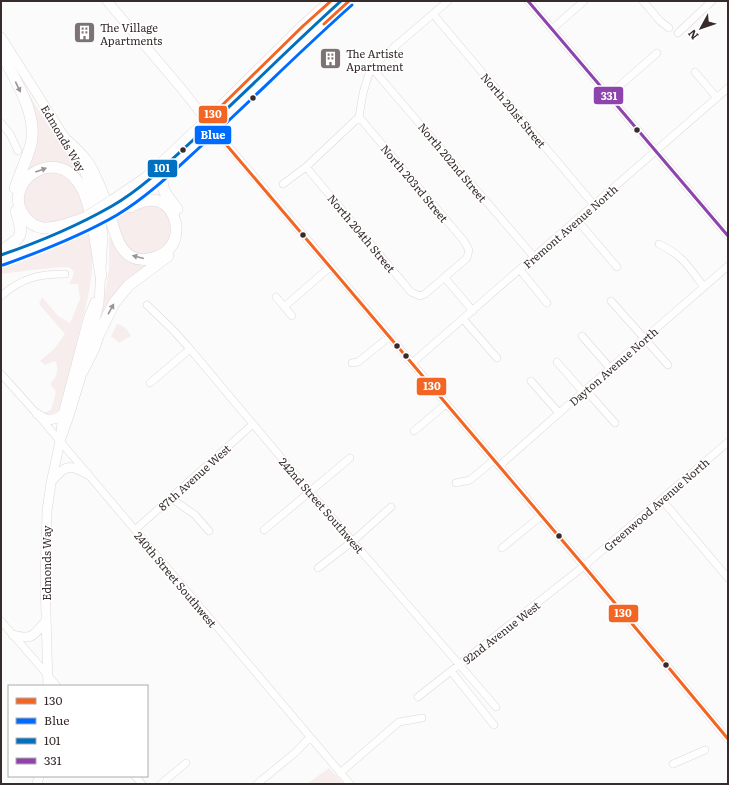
<svg xmlns="http://www.w3.org/2000/svg" width="729" height="785" viewBox="0 0 729 785" font-family="Literata,serif">
<style>
.green{fill:#f7eded}
.lines{fill:none;stroke-linecap:round;stroke-linejoin:round}
.minor-casing{stroke:#dfd7d7;stroke-width:8}
.major-casing{stroke:#dfd7d7;stroke-width:10}
.highway-casing{stroke:#dfd7d7;stroke-width:12}
.minor{stroke:#fefefe;stroke-width:7}
.major{stroke:#fefefe;stroke-width:9}
.highway{stroke:#fefefe;stroke-width:11}
.highway-bridge-casing{stroke:#dfd7d7;stroke-width:12;stroke-linecap:butt}
.highway-bridge{stroke:#fefefe;stroke-width:11}
.bus-1-casing{stroke:#fff;stroke-width:6}
.bus-2-casing{stroke:#fff;stroke-width:6}
.bus-3-casing{stroke:#fff;stroke-width:6}
.bus-4-casing{stroke:#fff;stroke-width:6}
.bus-1{stroke:#f26522;stroke-width:3}
.bus-2{stroke:#006cff;stroke-width:3}
.bus-3{stroke:#0070c0;stroke-width:3}
.bus-4{stroke:#8e44ad;stroke-width:3}
.oneway{fill:#9b9494}
.bus-dot{fill:#382b2b;stroke:#fff;stroke-width:1.5}
.labels{text-anchor:middle;dominant-baseline:central;stroke-width:3;stroke-linejoin:round;paint-order:stroke}
.poi-label{font-size:11px;fill:#382b2b;stroke:#fff;text-anchor:start}
.street-label{font-size:11px;fill:#382b2b;stroke:#fff}
.line-badge{stroke:#fff;stroke-width:1.5}
.badge-label{font-size:11px;text-anchor:middle;font-weight:bold;fill:#fff}
</style>
<rect width="100%" height="100%" fill="#fbfbfb"/>
<path class="green" d="M28,93L70,159L79,176L75,174L29,172L25,168L31,154Z
M53,172C76,176 79,193 86,212C74,216 58,225 45,224C42,223 39,221 36,220C18,212 22,188 36,177C40,174 48,173 53,172Z
M145,204L158,206L165,211L171,224L170,239L161,251L144,256L127,249L114,218Z
M90,229L92,251V272L88,297L61,407C57,413 51,416 44,413L51,410L56,392L50,384C56,378 60,369 55,361L45,365L40,361L54,349L65,334L39,304L42,297L58,316L70,323L80,299L78,284H69C72,279 77,272 70,268C66,265 10,273 1,274V267L44,251Z
M109,237L152,263L104,313L102,312L109,269Z
M117,324C124,325 128,330 131,336L119,343L111,336Z
M329,768L344,784H307Z"/>
<g class="lines">
<defs>
<path id="minor" d="M528,1L728,236
M643,1L660,21L669,28
M433,14L594,205
M552,29L584,1
M678,33L712,1
M371,67L534,257
M695,72L717,98
M609,95L657,53
M1,123L10,134L18,151
M213,128L584,566L728,739
M306,167L411,292L420,296L425,294L467,258L469,250L464,241L359,117
M283,184L306,167L359,117L363,93L371,67L448,1
M577,220L617,267
M659,244C682,255 689,267 704,287
M520,270L547,303
M445,278L473,311
M1,296C22,278 38,274 65,274
M276,297L292,316
M611,301L668,365
M147,305L173,330L190,349L310,492L496,707
M284,307L330,267
M463,319L497,358
M582,336L610,368
M557,362L583,392L591,396L615,423
M352,363L358,362L389,337
M412,363L728,88
M1,374L37,414L350,784
M531,381L559,413
M150,383L190,349
M414,431L446,404
M499,466L583,392L728,266
M456,483L470,480L494,460
M171,498L195,515L209,531
M662,500L728,578
M135,530L253,424
M264,530L350,458
M502,548L541,516
M318,568L353,541L391,507
M1,621L57,686
M451,671L494,725
M418,697L584,566L728,442
M673,764L705,750
M340,773L399,722L422,718
M135,776L142,784
M161,784L186,763
M257,784L296,752L310,737"/>
<path id="major" d="M107,1L181,88L211,126
M332,16L334,7L340,1
M1,37L82,165L97,203L101,223L103,235L99,303L83,370L69,416L60,441
M37,414C48,421 52,422 63,414
M51,482C64,466 69,463 87,474
M13,635C33,640 33,636 46,621
M48,686L45,579L47,511L51,483L60,441L63,414L89,316L95,302
M37,784L39,776"/>
<path id="highway" d="M1,52C14,79 38,113 31,144C27,159 20,173 15,188
M67,141C78,151 88,160 94,174C99,184 103,195 107,205C114,227 117,264 149,259C159,257 167,253 172,245C182,228 173,201 152,200C144,200 136,204 129,207
M162,175C161,192 168,196 177,209
M112,201L146,178L218,110L303,26L331,1
M115,210L151,185L184,156L204,136L224,119L304,41L349,1
M85,218C72,222 57,229 43,228C36,227 29,222 25,217C0,185 52,145 78,182C93,202 96,250 101,276
M1,251C23,237 24,236 16,211
M1,260L30,250L87,225
M83,370L94,348L98,336L114,303L129,285L168,256"/>
</defs>
<use href="#minor" class="minor-casing"/>
<use href="#major" class="major-casing"/>
<use href="#highway" class="highway-casing"/>
<use href="#minor" class="minor"/>
<use href="#major" class="major"/>
<use href="#highway" class="highway"/>
<defs>
<path id="highway-bridge" d="M85,218L112,201
M87,225L115,210"/>
</defs>
<use href="#highway-bridge" class="highway-bridge-casing"/>
<use href="#highway-bridge" class="highway-bridge"/>
<defs>
<path id="bus-1" d="M331,1L303,26L207,120L218,135L584,566L728,739
M324,24L349,1"/>
<path id="bus-2" d="M3,265C42,251 81,236 117,215C147,197 173,172 199,148C251,101 300,51 352,5"/>
<path id="bus-3" d="M1,255C39,242 77,226 112,206C141,189 166,165 191,142C242,96 290,47 341,1"/>
<path id="bus-4" d="M528,1L728,236"/>
</defs>
<use href="#bus-1" class="bus-1-casing"/>
<use href="#bus-2" class="bus-2-casing"/>
<use href="#bus-3" class="bus-3-casing"/>
<use href="#bus-4" class="bus-4-casing"/>
<use href="#bus-1" class="bus-1"/>
<use href="#bus-2" class="bus-2"/>
<use href="#bus-3" class="bus-3"/>
<use href="#bus-4" class="bus-4"/>
</g>
<defs><path id="oneway-solid" d="M-6-.8H1V-3.2L6.5 0L1 3.2V.8H-6Z"/></defs>
<g class="oneway">
<use href="#oneway-solid" transform="translate(18 87) rotate(64)"/>
<use href="#oneway-solid" transform="translate(41 170) rotate(-20)"/>
<use href="#oneway-solid" transform="translate(138 257) rotate(-165)"/>
<use href="#oneway-solid" transform="translate(111 309) rotate(-61)"/>
</g>
<defs>
<symbol id="building-square" viewBox="-11 -11 22 22"><rect x="-9" y="-9" width="18" height="18" rx="4" fill="#7c7474" stroke="#fff"/><path d="M-4-6H4V6H1V3H-1V6H-4ZM-2.5-4.3h1.7v1.8h-1.7ZM.8-4.3h1.7v1.8H.8ZM-2.5-1h1.7V.8h-1.7ZM.8-1h1.7V.8H.8Z" fill="#fff"/></symbol>
</defs>
<g fill-rule="evenodd">
<use href="#building-square" x="72" y="20" width="25" height="25"/>
<use href="#building-square" x="318" y="46" width="25" height="25"/>
</g>
<g class="bus-dot">
<circle cx="253" cy="98" r="3.5"/>
<circle cx="637" cy="130" r="3.5"/>
<circle cx="183" cy="150" r="3.5"/>
<circle cx="303" cy="235" r="3.5"/>
<circle cx="397" cy="346" r="3.5"/>
<circle cx="406" cy="356" r="3.5"/>
<circle cx="559" cy="536" r="3.5"/>
<circle cx="666" cy="665" r="3.5"/>
</g>
<g class="labels">
<g class="poi-label">
<text x="100" y="27">The Village<tspan x="100" dy="13">Apartments</tspan></text>
<text x="346" y="53">The Artiste<tspan x="346" dy="13">Apartment</tspan></text>
</g>
<g class="street-label">
<text transform="translate(514 110) rotate(50)">North 201st Street</text>
<text transform="translate(64 138) rotate(59)">Edmonds Way</text>
<text transform="translate(453 162) rotate(50)">North 202nd Street</text>
<text transform="translate(415 183) rotate(50)">North 203rd Street</text>
<text transform="translate(570 226) rotate(-41)">Fremont Avenue North</text>
<text transform="translate(362 233) rotate(50)">North 204th Street</text>
<text transform="translate(613 366) rotate(-41)">Dayton Avenue North</text>
<text transform="translate(194 477) rotate(-42)">87th Avenue West</text>
<text transform="translate(656 504) rotate(-41)">Greenwood Avenue North</text>
<text transform="translate(322 505) rotate(49)">242nd Street Southwest</text>
<text transform="translate(46 563) rotate(-90)">Edmonds Way</text>
<text transform="translate(176 579) rotate(50)">240th Street Southwest</text>
<text transform="translate(501 632) rotate(-38)">92nd Avenue West</text>
</g>
</g>
<g class="line-badge">
<rect x="593" y="86" width="31" height="19" rx="4" fill="#8e44ad"/>
<rect x="198" y="105" width="30" height="19" rx="4" fill="#f26522"/>
<rect x="194" y="125" width="38" height="20" rx="4" fill="#006cff"/>
<rect x="147" y="159" width="31" height="19" rx="4" fill="#0070c0"/>
<rect x="416" y="377" width="31" height="19" rx="4" fill="#f26522"/>
<rect x="608" y="604" width="31" height="19" rx="4" fill="#f26522"/>
</g>
<g class="badge-label">
<text x="609" y="100">331</text>
<text x="213" y="118">130</text>
<text x="213" y="139">Blue</text>
<text x="162" y="172">101</text>
<text x="432" y="390">130</text>
<text x="623" y="617">130</text>
</g>
<rect width="729" height="785" fill="none" stroke="#382b2b" stroke-width="4"/>
<rect x="8" y="685" width="140" height="92" fill="#ffffff" stroke="#afaaaa"/>
<rect x="16" y="698" width="20" height="6" fill="#f26522" stroke="#afaaaa"/>
<text x="44" y="705" font-size="12" fill="#382b2b">130</text>
<rect x="16" y="718" width="20" height="6" fill="#006cff" stroke="#afaaaa"/>
<text x="44" y="725" font-size="12" fill="#382b2b">Blue</text>
<rect x="16" y="738" width="20" height="6" fill="#0070c0" stroke="#afaaaa"/>
<text x="44" y="745" font-size="12" fill="#382b2b">101</text>
<rect x="16" y="758" width="20" height="6" fill="#8e44ad" stroke="#afaaaa"/>
<text x="44" y="765" font-size="12" fill="#382b2b">331</text>
<g transform="translate(701 28) rotate(230)" stroke="#ffffff" stroke-width="3" paint-order="stroke">
<path d="M0-3L7 15L0 10L-7 15Z" fill="#382b2b"/>
<text y="-6" font-size="11" font-weight="bold" text-anchor="middle" fill="#382b2b">N</text>
</g>
</svg>
